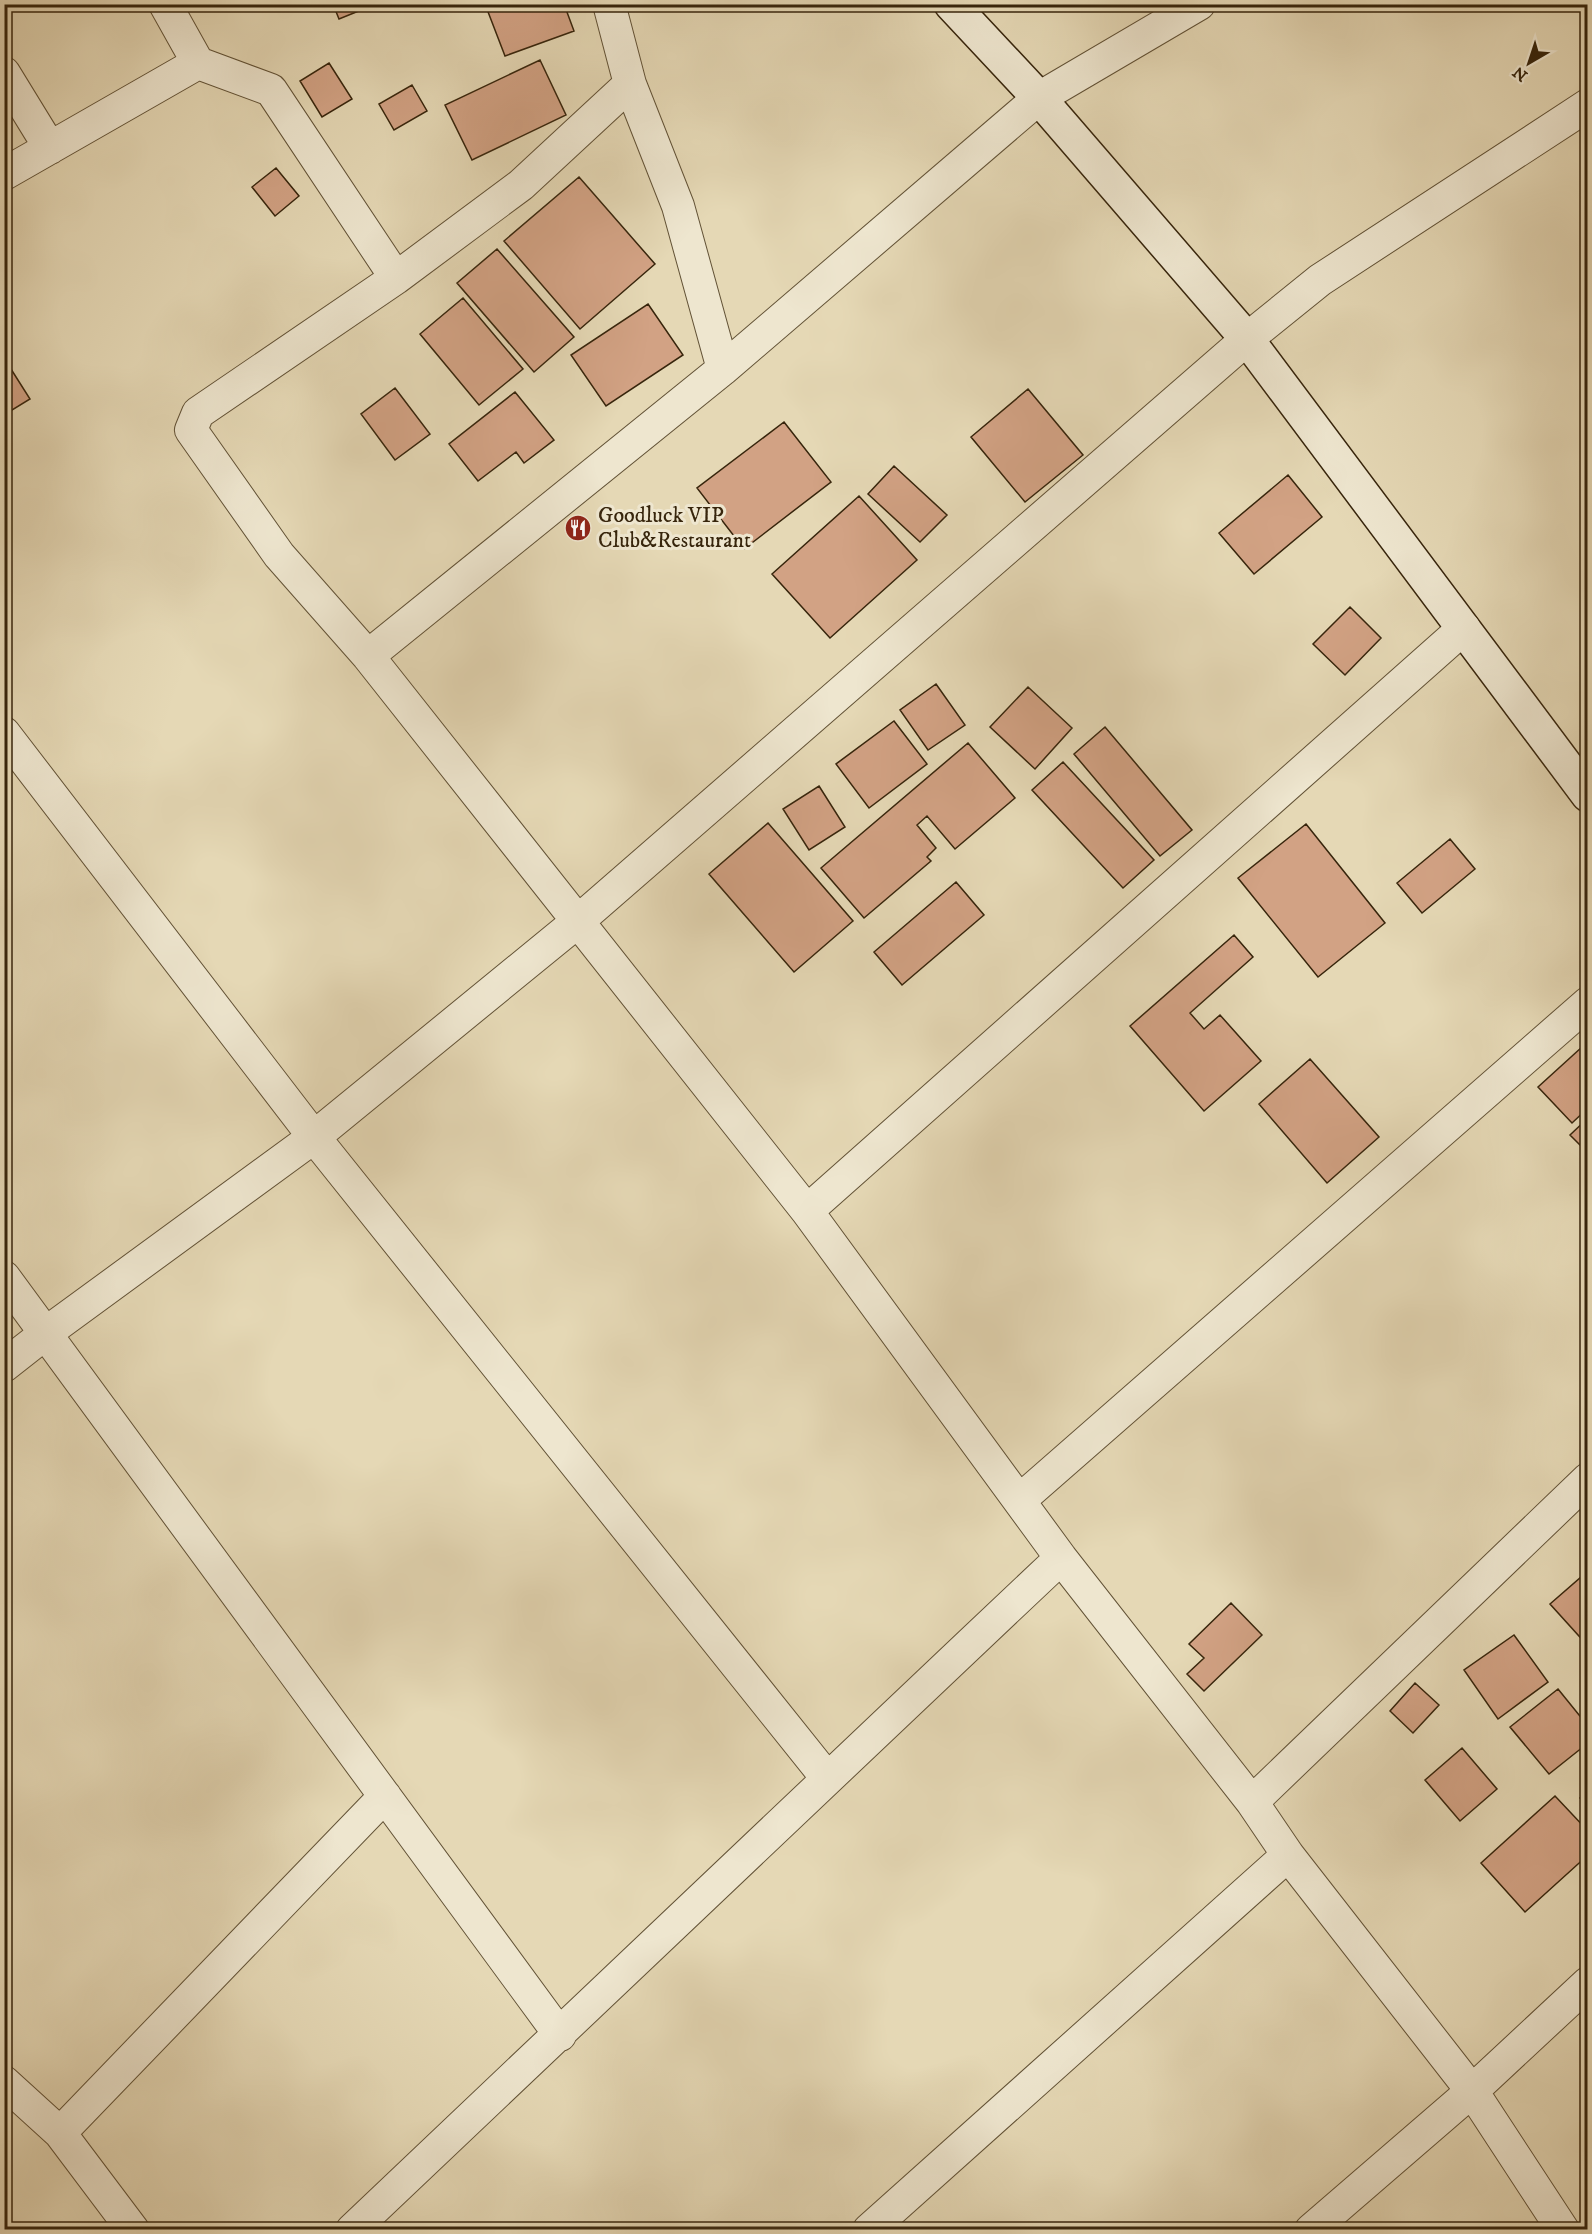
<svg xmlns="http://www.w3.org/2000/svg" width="1592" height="2234" viewBox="0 0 1592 2234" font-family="'IM FELL DW Pica',serif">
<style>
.building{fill:#d2a284;stroke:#37250c;stroke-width:1.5}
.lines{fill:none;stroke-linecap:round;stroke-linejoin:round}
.street-casing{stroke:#625236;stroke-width:34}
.secondary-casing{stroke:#37250c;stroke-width:36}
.street{stroke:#eee6cf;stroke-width:32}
.secondary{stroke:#eee6cf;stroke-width:33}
.labels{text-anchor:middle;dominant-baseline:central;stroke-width:6;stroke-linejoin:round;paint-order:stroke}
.poi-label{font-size:22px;fill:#37250c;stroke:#eee6cf;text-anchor:start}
</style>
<rect width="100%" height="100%" fill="#e5d8b5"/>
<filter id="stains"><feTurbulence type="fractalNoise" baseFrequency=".00333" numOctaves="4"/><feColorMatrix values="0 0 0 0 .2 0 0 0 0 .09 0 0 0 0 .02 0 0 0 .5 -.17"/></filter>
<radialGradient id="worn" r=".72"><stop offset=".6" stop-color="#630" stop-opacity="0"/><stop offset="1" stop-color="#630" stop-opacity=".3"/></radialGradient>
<path class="building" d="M333,4H376L339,19Z
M485,4H564L574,31L505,56Z
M540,60L566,115L472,160L445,105Z
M329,63L352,99L322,117L300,81Z
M412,85L427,111L394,130L379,104Z
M276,168L299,196L275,216L252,187Z
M579,177L655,264L580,329L504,241Z
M497,249L574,337L534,372L457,283Z
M463,298L523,369L479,405L420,334Z
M648,304L683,355L606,406L571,355Z
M4,358L30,399L4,415Z
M395,388L430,434L395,460L361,414Z
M1028,389L1083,455L1025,502L971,437Z
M515,392L554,440L524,463L516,452L478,481L449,444Z
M784,422L831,482L744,549L697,488Z
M894,466L947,515L920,542L868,494Z
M1288,475L1322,517L1254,574L1219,533Z
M859,496L917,560L830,638L772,574Z
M1350,607L1381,638L1345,675L1313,644Z
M936,684L965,725L928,750L900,710Z
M1028,687L1072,728L1035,769L990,727Z
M894,721L927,764L869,808L836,764Z
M1105,727L1192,830L1160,856L1074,754Z
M968,743L1015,798L955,849L927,816L917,825L936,848L927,857L931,861L864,918L821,868Z
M1063,762L1154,860L1123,888L1032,790Z
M819,786L845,827L809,850L783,809Z
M768,823L853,921L794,972L709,874Z
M1306,824L1385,923L1318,977L1238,878Z
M1450,839L1475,869L1422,913L1397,883Z
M956,882L984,915L902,985L874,952Z
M1234,935L1253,957L1190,1013L1204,1029L1220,1015L1261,1061L1204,1111L1130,1026Z
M1582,1047L1588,1053V1108L1572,1123L1538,1087Z
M1310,1059L1379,1137L1327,1183L1259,1104Z
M1588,1118V1153L1570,1135Z
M1588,1571V1646L1550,1604Z
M1231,1603L1262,1635L1204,1691L1187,1674L1204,1658L1189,1644Z
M1514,1635L1548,1682L1498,1719L1464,1670Z
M1415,1683L1439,1705L1413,1733L1390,1711Z
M1558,1689L1588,1726V1743L1549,1774L1510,1727Z
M1462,1748L1497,1789L1460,1821L1425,1780Z
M1588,1793V1809L1580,1798Z
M1555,1796L1588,1831V1855L1525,1912L1481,1863Z"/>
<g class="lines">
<defs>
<path id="street" d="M165,4L198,63L271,90L396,278
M609,4L630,84L678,206L723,369
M4,73L50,148
M630,84L521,185L396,278L198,413L191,430L279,555L368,656L807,1211L1061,1558L1252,1802L1288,1855L1472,2091L1563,2230
M4,174L198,63
M368,656L723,369L1039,98L1199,4
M4,733L314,1137L827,1778
M807,1211L1464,628
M4,1277L560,2035
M4,1366L46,1333L314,1137L577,922L1247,339L1320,280L1588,105
M1020,1500L1588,1003
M1252,1802L1588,1479
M4,2082L60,2133L133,2230
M60,2133L385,1796
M352,2230C590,2007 824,1781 1061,1558
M869,2230L1288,1855
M1311,2230L1472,2091L1588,1983"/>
<path id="secondary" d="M951,4L1039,98L1247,339L1588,795"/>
</defs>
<use href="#street" class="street-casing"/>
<use href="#secondary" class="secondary-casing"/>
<use href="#street" class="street"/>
<use href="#secondary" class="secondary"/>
</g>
<defs>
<symbol id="restaurant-disc" viewBox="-11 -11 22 22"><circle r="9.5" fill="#8f2418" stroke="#eee6cf"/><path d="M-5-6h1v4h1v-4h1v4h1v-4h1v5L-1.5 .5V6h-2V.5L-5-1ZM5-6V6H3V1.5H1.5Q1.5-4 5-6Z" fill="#fff"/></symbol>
</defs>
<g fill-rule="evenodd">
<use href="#restaurant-disc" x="563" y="513" width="30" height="30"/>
</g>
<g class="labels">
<g class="poi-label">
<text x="598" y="515">Goodluck VIP<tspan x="598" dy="25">Club&amp;Restaurant</tspan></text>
</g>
</g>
<rect width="1592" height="2234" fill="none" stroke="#e5d8b5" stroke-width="24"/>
<rect x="6" y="6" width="1580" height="2222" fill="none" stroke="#37250c" stroke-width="3"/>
<rect x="12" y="12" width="1568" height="2210" fill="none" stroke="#37250c" stroke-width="1.5"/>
<g transform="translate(1529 63) rotate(219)" stroke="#eee6cf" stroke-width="4.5" paint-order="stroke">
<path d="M0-4.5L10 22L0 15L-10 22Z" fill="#37250c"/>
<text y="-9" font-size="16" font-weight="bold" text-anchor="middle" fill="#37250c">N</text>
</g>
<rect width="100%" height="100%" filter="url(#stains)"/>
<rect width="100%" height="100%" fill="url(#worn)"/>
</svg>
